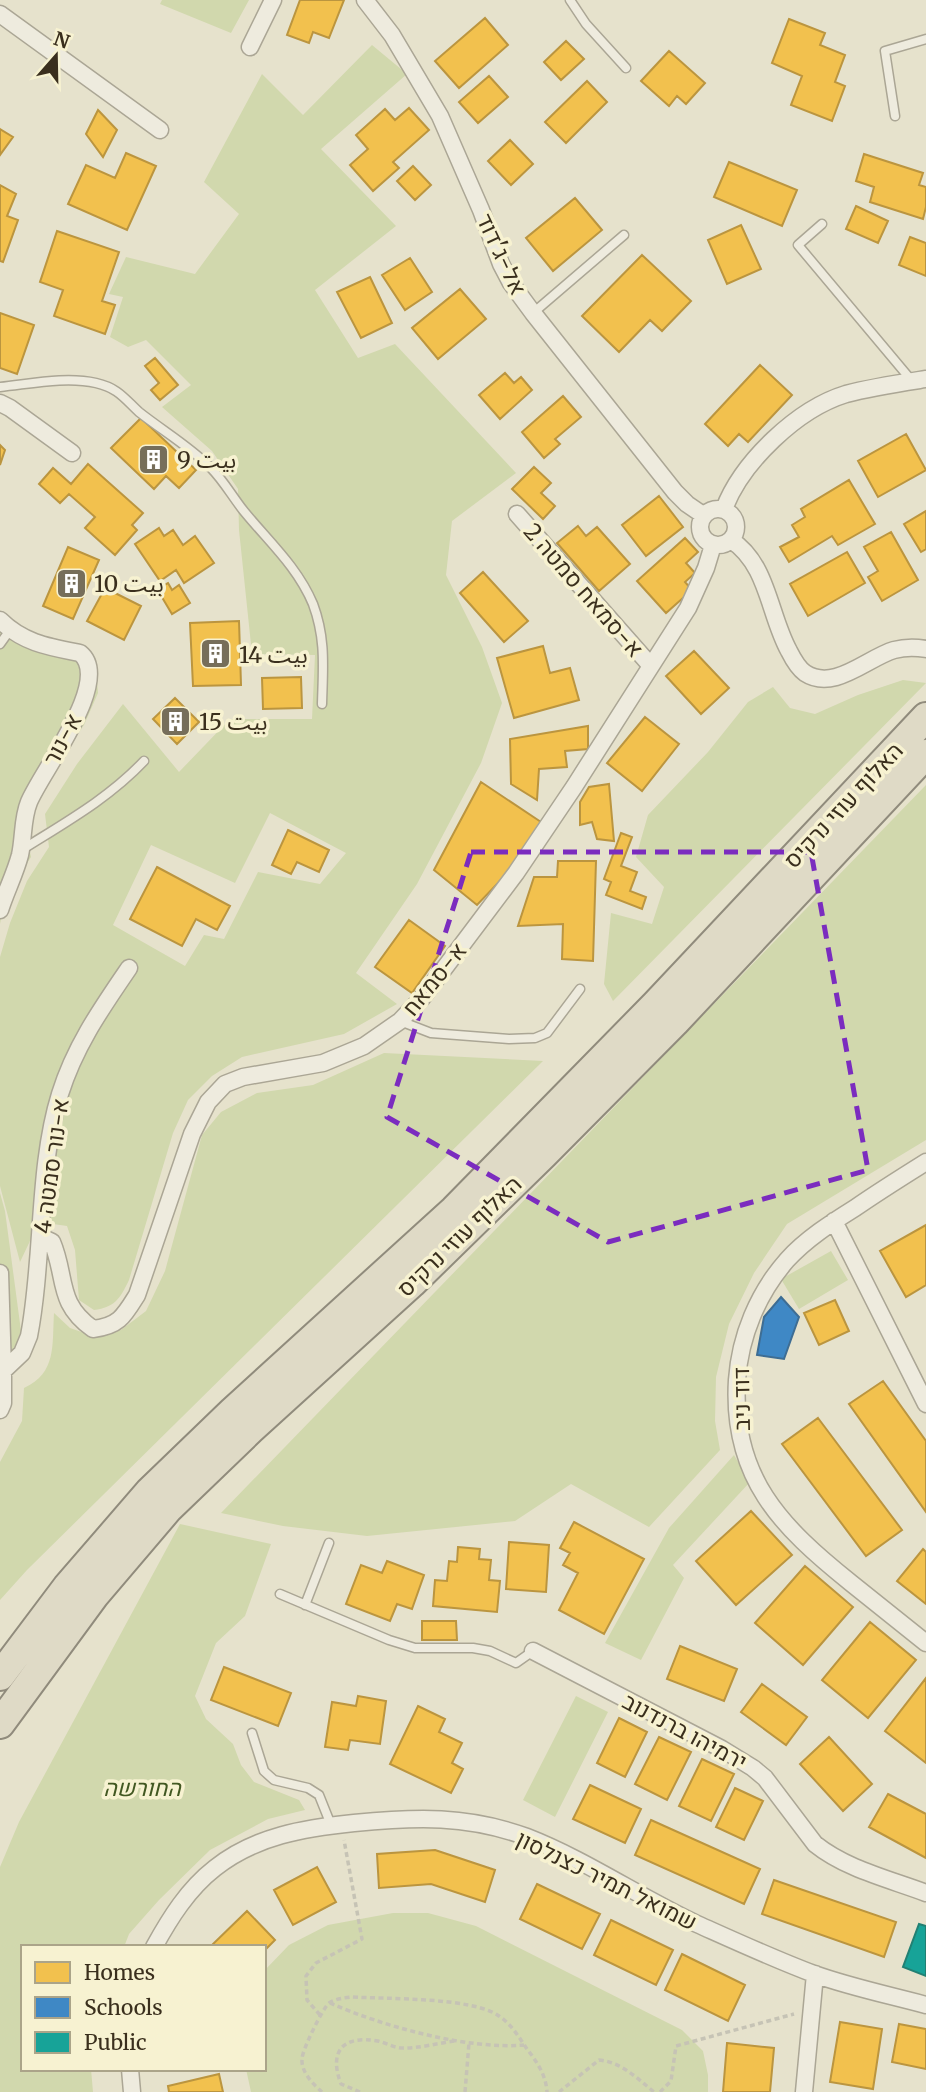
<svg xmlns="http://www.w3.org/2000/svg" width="926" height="2092" viewBox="0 0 926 2092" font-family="Merriweather,'Noto Sans Arabic',Heebo,serif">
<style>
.green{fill:#d1d8ad;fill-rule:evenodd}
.homes{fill:#f2c14e;stroke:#bb953f;stroke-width:2}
.schools{fill:#3f88c5;stroke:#3e6d93;stroke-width:2}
.public{fill:#17a398;stroke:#228073;stroke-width:2}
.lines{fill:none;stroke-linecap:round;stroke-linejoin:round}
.service-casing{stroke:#aba695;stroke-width:11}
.minor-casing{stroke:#aba695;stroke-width:19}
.trunk-casing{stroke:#908b7c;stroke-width:32}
.path{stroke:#c6c3b5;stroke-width:3.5;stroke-dasharray:5 3.5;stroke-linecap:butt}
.service{stroke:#eeebde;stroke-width:8}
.minor{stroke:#eeebde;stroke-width:16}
.trunk{stroke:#dfdac6;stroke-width:28}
.marked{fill:none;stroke:#7b2cbf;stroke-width:5;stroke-dasharray:14 9;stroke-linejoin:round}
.labels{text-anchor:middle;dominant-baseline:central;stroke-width:7;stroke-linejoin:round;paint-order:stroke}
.street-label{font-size:23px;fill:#3a2f1d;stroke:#f7f2d1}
.poi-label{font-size:23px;fill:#3a2f1d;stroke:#f7f2d1;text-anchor:start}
.park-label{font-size:23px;font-style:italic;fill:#425822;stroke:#f7f2d1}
</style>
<rect width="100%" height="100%" fill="#e6e2cc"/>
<path class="green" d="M162,0H249L231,33L160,4Z
M372,45L407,74L321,149L396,226L315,290L358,358L395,344L516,473L452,521L446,575L482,647L502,703L481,763L417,884L356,973L397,1004L344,1034L242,1057L212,1076L188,1100L173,1133L129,1280C120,1299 115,1307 94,1310L79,1300L75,1250L67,1226L39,1222L20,1262L0,1186V957L10,923L27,881L49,847L45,814L77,764L123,704L179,772L230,719H312L315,655L252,654L239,530L238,489L212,451L162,407L191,385L146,340L128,347L110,337L123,297L109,294L126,257L195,274L239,214L204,182L262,74L303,115ZM270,813L346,853L320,884L258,872L224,939L204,935L185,966L113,925L151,845L235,883Z
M0,621L14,641L80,649L95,657L98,693L84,725L39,789L26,834L31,857L5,897L0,924Z
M903,680L926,683L613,1001L604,984L611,913L652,924L664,887L636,857L648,815L708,752L748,702L773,687L790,708L815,714L858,695Z
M926,785V1140L787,1224L754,1273L729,1324L716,1377L715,1421L720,1450L649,1527L571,1484L515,1521L367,1536L283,1526L221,1513Z
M384,1053L543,1061L27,1570L0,1600V1462L22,1421L24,1388C57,1373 52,1345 54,1313L70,1328L93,1336L121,1330L146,1311L165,1271L202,1135L221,1112L257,1093L313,1085Z
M0,1193L5,1211L21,1331L0,1391Z
M831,1251L848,1280L799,1309L781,1279Z
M734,1455L750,1482L673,1565L684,1578L641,1660L605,1643L669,1528Z
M180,1524L271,1544L245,1616L216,1643L195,1696L206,1719L233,1744L241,1765L254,1782L299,1800L305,1810L268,1819L210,1850L159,1900L129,1934L124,1947H23V2069H91L93,2092H0V1867L19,1822Z
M576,1696L608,1712L555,1817L523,1800Z
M393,1913H428L476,1926L682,2030L703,2051L708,2075V2092H251L246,2069H264V1971L289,1945L328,1925Z"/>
<path class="homes" d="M300,0H344L329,38L313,32L309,43L287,35Z
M485,18L508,45L459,88L435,61Z
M789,19L825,33L820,45L845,55L835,82L845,86L832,121L791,105L802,76L772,63Z
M566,41L584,59L561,80L544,62Z
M669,51L705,83L686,104L677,96L669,106L641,81Z
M489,76L508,97L478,123L459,102Z
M587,81L607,102L566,143L545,122Z
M409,108L429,130L393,162L399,168L373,191L350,165L368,149L356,135L385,109L395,120Z
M98,110L117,130L103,157L86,134Z
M0,129L13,137L0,155Z
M510,140L533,164L511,185L488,161Z
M126,153L156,166L127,230L68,204L86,165L115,178Z
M864,154L923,173L919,185L926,187V207L923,219L870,202L874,187L856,181Z
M729,162L797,190L782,226L714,197Z
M413,166L431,185L415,200L397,181Z
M0,185L16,194L7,216L18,220L3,262L0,261Z
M575,198L602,230L553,271L526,238Z
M856,206L888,221L878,243L846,229Z
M741,225L761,269L727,284L708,240Z
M57,231L119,252L102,301L115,305L105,334L54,316L63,290L40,282Z
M910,237L926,243V276L899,265Z
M642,255L691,301L662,331L650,320L619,352L582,316Z
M410,258L432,292L405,310L382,275Z
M370,277L392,323L361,338L337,292Z
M460,289L486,319L438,359L412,328Z
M0,313L34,325L17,374L0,368Z
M155,358L178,385L160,400L151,390L159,383L145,366Z
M760,365L792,395L748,442L739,434L728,446L705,424Z
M505,373L514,383L521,377L532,390L500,419L479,395Z
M563,396L581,417L555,439L560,444L544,458L522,432Z
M141,418L196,470L179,488L166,476L154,489L111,448Z
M141,418L196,470L179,488L166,476L154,489L111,448Z
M906,434L926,470L878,497L858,461Z
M0,445L5,450L0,465Z
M88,464L143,513L132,525L137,530L115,555L85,528L95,517L69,494L60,503L39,484L53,468L71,484Z
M88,464L143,513L132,525L137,530L115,555L85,528L95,517L69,494L60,503L39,484L53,468L71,484Z
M534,467L551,483L541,493L555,506L543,519L512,489Z
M849,480L875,524L838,545L832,536L789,562L780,547L799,537L792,525L805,517L801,509Z
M659,496L683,527L646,556L622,525Z
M926,511V549L921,552L904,524Z
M578,526L586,536L597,527L630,564L599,591L557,543Z
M159,528L164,536L173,530L183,545L195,536L214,563L184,583L176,570L160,581L135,544Z
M159,528L164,536L173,530L183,545L195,536L214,563L184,583L176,570L160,581L135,544Z
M891,532L918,580L882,601L868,577L878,571L864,547Z
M685,538L698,552L686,563L695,573L685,582L692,590L666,613L637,581Z
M68,547L99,560L73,619L43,606Z
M847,552L865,583L808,616L790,584Z
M483,572L528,621L504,642L460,593Z
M168,583L172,590L179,585L190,603L172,614L157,589Z
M105,588L141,606L124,640L87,621Z
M239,621L241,685L193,686L190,623Z
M239,621L241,685L193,686L190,623Z
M543,646L550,673L570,668L579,700L514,718L497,658Z
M694,651L729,688L701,714L666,676Z
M301,677L302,708L263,709L262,678Z
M175,698L199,722L177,744L153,719Z
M175,698L199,722L177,744L153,719Z
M645,717L679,744L642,791L607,763Z
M588,726V749L565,751L567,767L539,769L537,800L511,784L510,739Z
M481,782L541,822L521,859L477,905L434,870Z
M609,784L614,841L597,839L592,822L580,825V802L589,787Z
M288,830L329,850L319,872L297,862L291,874L272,865Z
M621,833L632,837L621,866L637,872L630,891L646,897L642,909L606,895L611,882L604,879Z
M558,861H596L593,961L562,959L563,924L518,926L534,877H557Z
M157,867L230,906L217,930L196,919L182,946L130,919Z
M409,920L445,946L412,993L375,967Z
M926,1225V1285L906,1297L880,1251Z
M835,1300L849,1331L819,1345L804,1313Z
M883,1381L926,1441V1512L849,1404Z
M818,1418L902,1530L866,1556L782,1444Z
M751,1511L792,1555L736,1605L696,1561Z
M574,1522L644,1559L604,1634L559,1610L578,1573L563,1565L570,1553L560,1548Z
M509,1542L549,1545L546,1592L506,1589Z
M458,1547L480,1549L479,1559L491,1560L489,1580L500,1581L497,1612L433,1606L435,1580L447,1581L449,1561L457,1562Z
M923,1549L926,1552V1604L897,1581Z
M387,1561L424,1575L412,1609L397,1604L390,1621L346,1604L361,1565L382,1573Z
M805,1566L853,1607L803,1665L755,1623Z
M422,1621H456L457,1640H422Z
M870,1622L916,1660L868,1718L822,1680Z
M680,1646L737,1669L724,1701L667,1679Z
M224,1667L291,1693L278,1726L211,1700Z
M926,1678V1763L885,1731Z
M762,1684L807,1717L786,1745L741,1712Z
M358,1696L386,1701L380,1744L350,1740L348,1750L325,1747L332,1702L356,1706Z
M418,1706L445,1719L439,1732L462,1743L452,1763L463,1769L451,1793L390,1764Z
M619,1718L647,1732L625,1777L597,1763Z
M659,1737L691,1752L667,1800L635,1784Z
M829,1737L872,1784L843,1811L800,1764Z
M702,1759L734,1774L711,1821L679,1806Z
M590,1785L641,1809L625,1843L573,1819Z
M735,1788L763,1801L744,1840L716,1827Z
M888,1794L926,1814V1858L869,1827Z
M651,1820L760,1869L744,1904L635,1855Z
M435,1850L495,1870L485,1902L431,1884L379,1888L377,1854Z
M317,1867L336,1902L293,1925L274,1890Z
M774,1880L896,1922L884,1957L762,1914Z
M537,1884L600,1914L582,1949L520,1919Z
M247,1911L275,1940L264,1951V1947H214L212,1945Z
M611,1920L673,1950L656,1985L594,1955Z
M682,1954L745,1985L728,2021L665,1990Z
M840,2022L882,2029L873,2089L830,2082Z
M899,2024L926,2029V2069L892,2062Z
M727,2043L774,2048L770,2092H723Z
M219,2074L223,2092H169L168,2086Z"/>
<path class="schools" d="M781,1297L799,1317L784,1359L757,1355L764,1317Z"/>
<path class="public" d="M919,1924L926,1926V1976L903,1967Z"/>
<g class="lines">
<defs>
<path id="service" d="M570,0L586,24L626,68
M895,116L885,51L926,39
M822,224L798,245L912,381
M533,313L624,235
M0,387C30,384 66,376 96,383C118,388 124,398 139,412C163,431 189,446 211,468C223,480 232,496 243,510C268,541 297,566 313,604C326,639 323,667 322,704
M0,644L10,630
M23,849C66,822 109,798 144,761
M400,1021L431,1033L509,1039L535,1038L547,1033L580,989
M280,1594L389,1640L415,1648H473L490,1651L516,1663L533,1651
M305,1605L329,1543
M252,1733L264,1771L274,1780L308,1788L319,1795L331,1825"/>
<path id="minor" d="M365,0L392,35L440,116L481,210L501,264L511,283L533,313L675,492L687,504L703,515
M0,14L160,130
M250,47L273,0
M0,403L10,408L72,453
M700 527a18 18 0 1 1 36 0a18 18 0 1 1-36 0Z
M724,509C742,462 797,409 846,394C872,387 900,383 926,379
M517,514L651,666
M731,540C768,564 769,615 789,651C793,659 798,668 805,673C834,692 867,658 894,650C905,647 915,647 926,649
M0,620C23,643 49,647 80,653C114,680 41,772 29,802C22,819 24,837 20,855C15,874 6,891 0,910
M926,1162C902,1177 878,1192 855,1208C831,1223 806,1239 787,1260C758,1293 740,1336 737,1380C731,1477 781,1527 851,1583C876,1603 901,1623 926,1643
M834,1221L926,1404
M41,1237L52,1242C67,1277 56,1303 93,1329C119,1326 124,1316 137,1295L192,1134L208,1102L225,1084L243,1077L323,1063L364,1046L400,1021L422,998L516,873L574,787L688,608L706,568L713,545
M0,1273L3,1371V1403L0,1410
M3,1371L22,1353L29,1336C44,1258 37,1168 60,1094C75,1046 101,1009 129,968
M533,1651L722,1749L753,1768L765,1778L815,1844C846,1869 889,1879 926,1893
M154,1947C170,1918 188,1889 215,1868C255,1836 305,1828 354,1823C416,1817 467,1815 527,1837C586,1860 639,1897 697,1924C735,1941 774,1959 814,1974C850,1987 889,1995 926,2005
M130,2069L132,2092
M804,2092L815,1974"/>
<path id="trunk" d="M0,1676L67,1587L150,1491L233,1411L454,1210L656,1004L926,717
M0,1724L94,1596L168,1509L250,1430L412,1283L544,1154L675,1022L926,754"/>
</defs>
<use href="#service" class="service-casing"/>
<use href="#minor" class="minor-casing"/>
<use href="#trunk" class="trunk-casing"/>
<path class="path" d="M330,2003C382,2026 468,2050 524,2045
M320,2015L307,2000L306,1976L316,1963L362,1939L344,1840
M322,2092C313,2084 301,2072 302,2059C302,2050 323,2008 329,2003C335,1999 343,1998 351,1997C386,1999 473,1997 499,2016C511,2024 519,2037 527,2049C537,2062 546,2075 547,2092
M360,2092L341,2084C328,2050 344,2035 378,2041C387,2043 396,2049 405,2048C421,2048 438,2043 455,2041
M465,2092L469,2043
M559,2092L599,2060C621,2062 637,2078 654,2092
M660,2092L671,2081L676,2046L794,2014"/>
<use href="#service" class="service"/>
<use href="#minor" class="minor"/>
<use href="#trunk" class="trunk"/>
</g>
<path class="marked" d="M471,852H811L868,1170L608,1242L387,1117Z"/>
<defs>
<symbol id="building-square" viewBox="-11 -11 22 22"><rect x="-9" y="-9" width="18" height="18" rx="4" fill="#766e5a" stroke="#f7f2d1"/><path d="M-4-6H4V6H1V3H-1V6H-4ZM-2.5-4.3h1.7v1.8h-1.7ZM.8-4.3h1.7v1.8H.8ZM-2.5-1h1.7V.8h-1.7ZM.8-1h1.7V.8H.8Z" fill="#fff"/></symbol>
</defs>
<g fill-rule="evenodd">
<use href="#building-square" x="136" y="442" width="35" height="35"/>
<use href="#building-square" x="54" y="566" width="35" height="35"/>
<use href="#building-square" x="198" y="636" width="35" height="35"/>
<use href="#building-square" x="158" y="704" width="35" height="35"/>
</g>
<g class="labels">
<g class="street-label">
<text transform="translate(502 254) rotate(65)">אל-ג'דוד</text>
<text transform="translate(584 590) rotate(49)">א-סמאח סמטה 2</text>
<text transform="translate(62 739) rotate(-62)">א-נור</text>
<text transform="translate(843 805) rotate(-47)">האלוף עוזי נרקיס</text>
<text transform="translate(434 979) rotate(-51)">א-סמאח</text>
<text transform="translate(51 1166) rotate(-82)">א-נור סמטה 4</text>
<text transform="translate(459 1236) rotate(-44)">האלוף עוזי נרקיס</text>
<text transform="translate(741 1399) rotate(-91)">דוד ניב</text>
<text transform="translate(685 1731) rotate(28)">ירמיהו ברנדנוב</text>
<text transform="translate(607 1880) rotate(26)">שמואל תמיר כצנלסון</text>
</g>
<g class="poi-label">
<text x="177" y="459">بيت 9</text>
<text x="94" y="583">بيت 10</text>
<text x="239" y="654">بيت 14</text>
<text x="199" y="721">بيت 15</text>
</g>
<g class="park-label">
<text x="142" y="1787">החורשה</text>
</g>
</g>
<rect x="21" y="1945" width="245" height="126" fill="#f7f2d1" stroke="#aba489" stroke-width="2"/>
<rect x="35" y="1962" width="35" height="21" fill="#f2c14e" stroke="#aba489" stroke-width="2"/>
<text x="84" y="1980" font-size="21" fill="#3a2f1d">Homes</text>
<rect x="35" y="1997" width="35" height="21" fill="#3f88c5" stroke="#aba489" stroke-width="2"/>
<text x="84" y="2015" font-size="21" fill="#3a2f1d">Schools</text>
<rect x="35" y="2032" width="35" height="21" fill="#17a398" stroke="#aba489" stroke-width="2"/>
<text x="84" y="2050" font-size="21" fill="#3a2f1d">Public</text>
<g transform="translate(56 56) rotate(20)" stroke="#f7f2d1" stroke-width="5" paint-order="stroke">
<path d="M0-5L12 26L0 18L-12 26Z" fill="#3a2f1d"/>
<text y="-10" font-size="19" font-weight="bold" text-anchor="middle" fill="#3a2f1d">N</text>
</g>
</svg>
